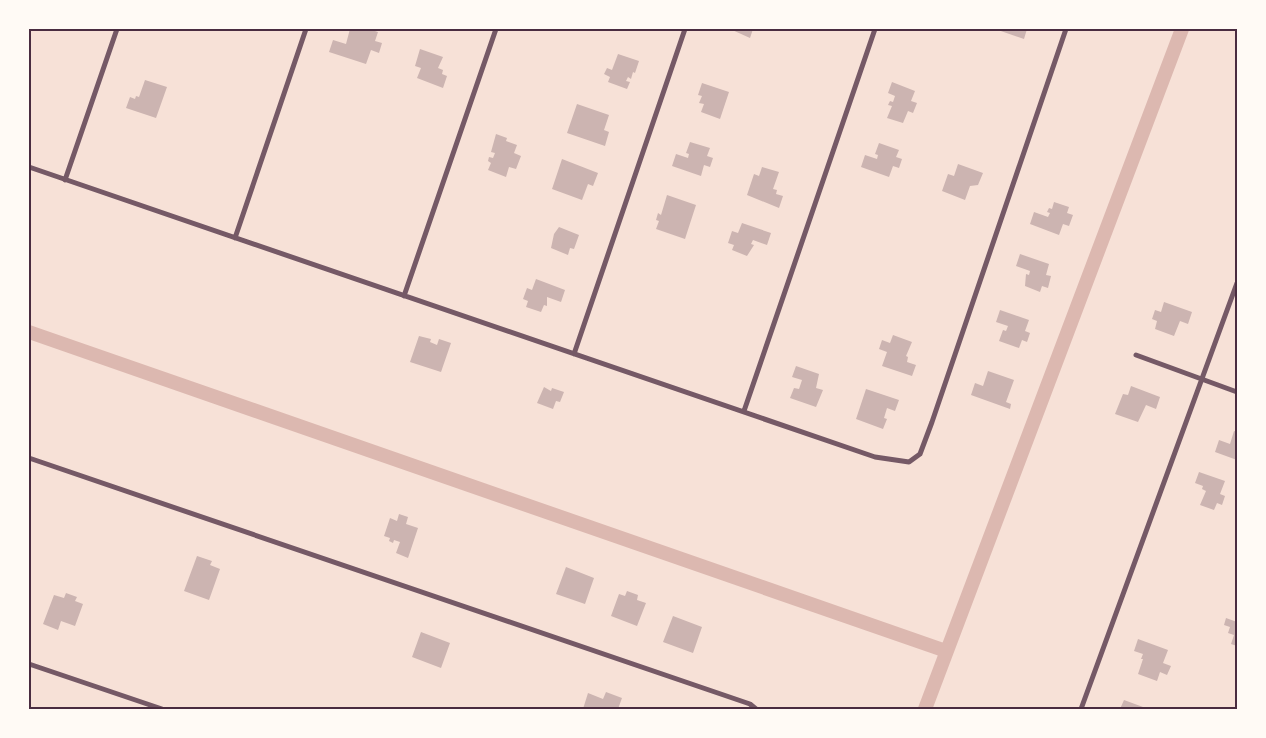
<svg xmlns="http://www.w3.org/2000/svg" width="1266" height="738" viewBox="0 0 1266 738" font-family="Jost,sans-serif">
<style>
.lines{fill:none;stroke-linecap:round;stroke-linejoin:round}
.canal{stroke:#dcb8b0;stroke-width:14}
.building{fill:#ccb4b1}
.minor{stroke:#755966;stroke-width:5}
.neatline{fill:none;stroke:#4a2c40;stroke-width:2}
</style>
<rect width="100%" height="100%" fill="#f7e1d7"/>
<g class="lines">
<path class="canal" d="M29,332L946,651
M925,709L1182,29"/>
</g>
<path class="building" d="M350,29H369L378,32L375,41L382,43L379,53L371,50L366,64L329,52L333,40L346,44Z
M730,29H753L750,38Z
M995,29H1027L1024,39Z
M420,49L443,57L438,68L443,70L442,74L447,76L443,88L417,78L421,68L415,66Z
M618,54L639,61L635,73L633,72L631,79L628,77L626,81L630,82L627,89L608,82L610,77L604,74L607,68L612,70Z
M145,80L167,87L156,118L126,108L130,97L135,99L136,96L139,97Z
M892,82L915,91L911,101L917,103L913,113L908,111L903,123L887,118L892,106L888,105L890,101L893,102L895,96L888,93Z
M702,83L729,92L720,119L701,112L704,104L699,103L702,96L698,95Z
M577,104L609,115L604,130L609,132L605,146L567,133Z
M496,134L507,138L506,141L517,145L514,153L521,156L516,169L509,167L506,177L488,170L491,163L488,161L489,157L493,158L495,153L491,152Z
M690,142L710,148L707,156L713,158L710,167L704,165L701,176L672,166L676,154L688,158L689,154L686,153Z
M879,143L899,150L896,157L902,159L899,168L893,166L889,177L861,167L865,155L877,159L878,155L875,154Z
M562,159L598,173L593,186L588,184L582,200L552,189Z
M958,164L983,173L978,185L970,186L965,200L942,191L948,174L954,176Z
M762,167L779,172L773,189L777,190L776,194L783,196L779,208L747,195L754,174L759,176Z
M667,195L696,205L685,239L656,229L659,221L656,220L658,213L661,215Z
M1054,202L1069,207L1067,213L1073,215L1069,226L1063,224L1059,235L1030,224L1034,212L1048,217L1050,213L1047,212L1049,208L1052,209Z
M742,223L771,233L767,245L753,240L751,244L754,245L747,256L732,250L734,245L728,243L732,231L738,233Z
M559,227L579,235L574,249L570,248L568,255L551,248L554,234Z
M1020,254L1049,264L1046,275L1051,276L1048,288L1042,286L1040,292L1025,286L1026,274L1029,275L1030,271L1016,266Z
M536,279L565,290L561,302L547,297V306L544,305L541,312L526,307L528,301L523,299L527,288L532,290Z
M1164,302L1192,312L1188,324L1180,321L1174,336L1155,329L1157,321L1152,319L1155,310L1161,312Z
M1000,310L1029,320L1025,331L1030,333L1027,342L1022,340L1019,348L999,341L1003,330L1006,331L1008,326L996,322Z
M893,335L912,342L906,356L908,357L907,362L916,365L912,376L882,366L887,352L879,349L882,340L890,343Z
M419,336L431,339L430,342L437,345L439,339L451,343L441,372L410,362Z
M796,366L819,374L816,388L823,390L816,407L790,398L794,388L799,389L802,380L792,377Z
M988,371L1014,380L1006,402L1011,404L1010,409L971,395L975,383L983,386Z
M1131,386L1160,397L1156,409L1146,405L1138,422L1115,414L1123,394L1128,395Z
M544,387L551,391L552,388L564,392L560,402L556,401L553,409L537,403Z
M866,389L899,400L895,411L887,408L884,418L887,419L883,429L856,419Z
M1234,431L1237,432V460L1215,452L1219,440L1230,444Z
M1199,472L1225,481L1220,494L1225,496L1222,505L1217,503L1214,510L1200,505L1206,491L1202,489L1203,486L1195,483Z
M399,514L408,517L406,524L418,528L408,558L396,553L400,542L394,540L393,543L389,541L390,538L384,536L390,518L397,521Z
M197,556L212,561L210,565L220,569L209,600L184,591Z
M566,567L594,578L585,604L556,594Z
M627,591L638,595L637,600L646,603L637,626L611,616L619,594L625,596Z
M66,593L77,597L75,601L83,604L75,626L61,621L58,630L43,624L54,595L64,598Z
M673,616L702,627L693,653L663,642Z
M1226,618L1237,622V646L1231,644L1234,635L1228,633L1230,627L1224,625Z
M421,632L450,643L441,668L412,657Z
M1138,639L1168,650L1163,663L1171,666L1167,675L1160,672L1157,681L1138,674L1143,659H1141L1143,654L1134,651Z
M606,692L622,698L618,709H583L588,693L603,699Z
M1124,700L1143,707V709H1120Z"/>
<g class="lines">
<path class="minor" d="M29,167L875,457L909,462L920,454L932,422L1066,29
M65,180L117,29
M235,238L306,29
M404,296L496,29
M574,354L685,29
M1136,355L1237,392
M744,411L875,29
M29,458L750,704L756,709
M29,664L162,709
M1081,709L1237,283"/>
</g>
<rect width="1266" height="738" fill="none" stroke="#fffaf5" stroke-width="60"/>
<rect x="30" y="30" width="1206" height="678" class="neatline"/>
</svg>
